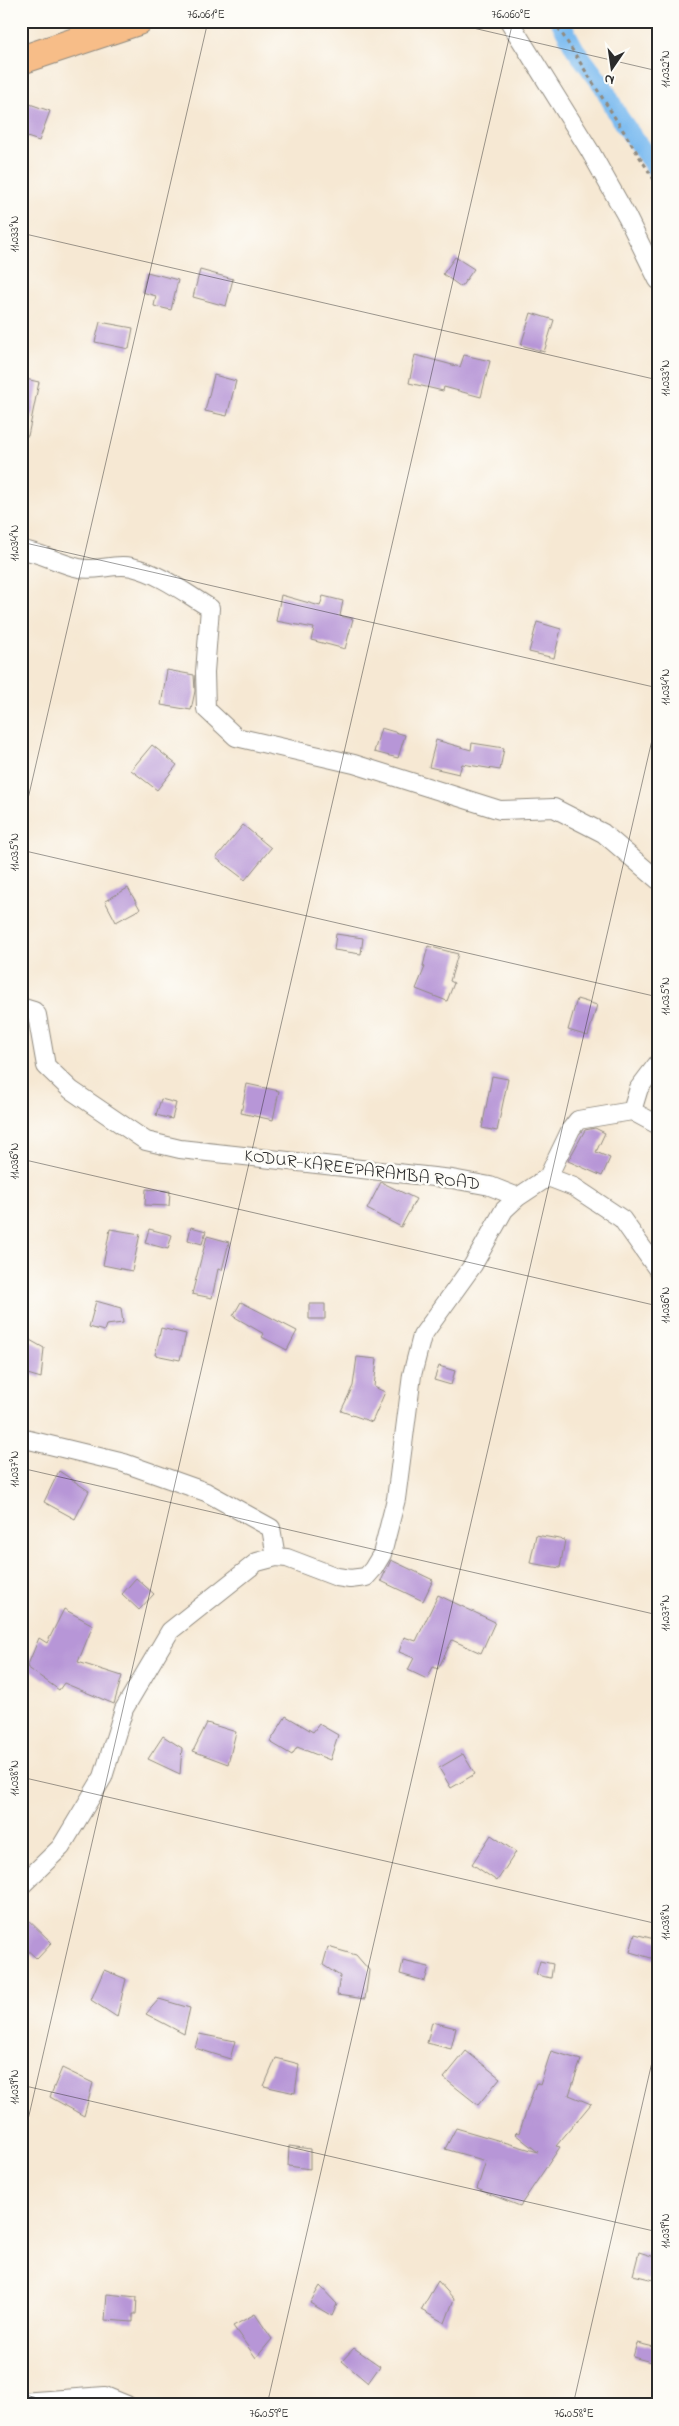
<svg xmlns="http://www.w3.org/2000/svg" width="679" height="2426" viewBox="0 0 679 2426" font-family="'Indie Flower',sans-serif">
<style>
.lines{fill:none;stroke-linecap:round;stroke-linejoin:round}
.canal{stroke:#7cbbf0;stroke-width:19}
.building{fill:#b796d7}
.minor-casing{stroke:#908a7f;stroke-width:20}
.primary-casing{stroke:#908a7f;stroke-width:30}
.path{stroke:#908a7f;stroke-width:3;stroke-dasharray:4 4;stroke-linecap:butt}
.minor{stroke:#fff;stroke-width:18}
.primary{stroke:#f7bd88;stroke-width:28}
.ticks{fill:none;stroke:#2b2b2b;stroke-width:1;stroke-opacity:0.45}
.labels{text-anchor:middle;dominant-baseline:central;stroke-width:5;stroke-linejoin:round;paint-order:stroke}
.street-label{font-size:18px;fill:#2b2b2b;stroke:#fdfcf7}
.neatline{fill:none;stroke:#2b2b2b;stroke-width:2}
.ticks-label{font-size:12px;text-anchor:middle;fill:#2b2b2b}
</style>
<rect width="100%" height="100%" fill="#fdfcf7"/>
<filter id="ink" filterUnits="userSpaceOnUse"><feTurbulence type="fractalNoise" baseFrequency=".02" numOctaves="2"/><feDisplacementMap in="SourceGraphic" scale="10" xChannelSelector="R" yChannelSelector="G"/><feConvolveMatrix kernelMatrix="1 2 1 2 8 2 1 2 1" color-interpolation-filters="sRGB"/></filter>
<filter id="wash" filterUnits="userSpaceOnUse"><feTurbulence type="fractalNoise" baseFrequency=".0096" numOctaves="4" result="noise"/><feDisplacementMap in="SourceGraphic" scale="20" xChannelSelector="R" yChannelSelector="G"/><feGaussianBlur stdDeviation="1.12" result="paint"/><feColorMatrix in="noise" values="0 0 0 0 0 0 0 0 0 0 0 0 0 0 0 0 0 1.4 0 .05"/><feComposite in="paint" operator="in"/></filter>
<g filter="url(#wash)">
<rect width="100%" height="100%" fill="#f6e8d3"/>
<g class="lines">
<path class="canal" d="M560,21L575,49L603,86L619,117L658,172"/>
</g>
<g id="blocks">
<path class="building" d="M21,101L50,111L39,141L21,135Z
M455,257L474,269L461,287L443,274Z
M200,270L233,279L226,306L193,297Z
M147,272L178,280L171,310L154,306L156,296L142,292Z
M531,313L554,320L544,352L521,345Z
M100,322L133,328L129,349L95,342Z
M415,355L460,367L464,355L490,361L481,397L444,387L443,391L409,383Z
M214,375L236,381L227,416L205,411Z
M21,378L39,382L28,436L21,435Z
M281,595L320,606L323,596L343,601L340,616L353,619L345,649L311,640L314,628L276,621Z
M537,622L561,629L554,658L529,652Z
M167,670L194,675L195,691L191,710L161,705Z
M381,728L405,735L398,758L374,752Z
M436,740L471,750L472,743L504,748L500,770L462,764L459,774L429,767Z
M152,745L177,765L157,790L131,770Z
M243,825L271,848L245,880L216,858Z
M128,888L140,909L116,922L105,901Z
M336,934L363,938L361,954L334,950Z
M428,946L458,954L450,981L454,983L447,1001L416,989L425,967L423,966Z
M577,999L597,1005L588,1036L568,1030Z
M492,1076L508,1079L497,1131L482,1128Z
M247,1084L279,1091L273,1120L241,1113Z
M161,1099L176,1103L172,1119L156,1115Z
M595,1128L605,1133L596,1152L610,1158L602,1176L568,1161L585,1130Z
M381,1182L416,1199L401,1227L367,1209Z
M146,1189L170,1191L169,1206L145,1205Z
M191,1227L206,1231L202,1244L188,1240Z
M110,1229L140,1234L132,1271L103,1265Z
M149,1229L172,1235L168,1249L145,1243Z
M207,1236L229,1242L222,1270L218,1269L212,1298L192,1294Z
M96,1301L121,1308L123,1323L106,1325L104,1331L89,1327Z
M241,1302L297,1331L287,1350L262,1337L264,1334L233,1316Z
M309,1304H325V1319H309Z
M161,1328L186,1334L180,1360L155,1355Z
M21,1335L44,1348L41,1378L21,1372Z
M357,1357L377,1359L374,1387L385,1392L372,1422L341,1411L353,1386Z
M439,1366L455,1371L451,1385L434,1380Z
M59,1471L89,1491L75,1519L44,1502Z
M536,1535L565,1540L560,1568L530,1563Z
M391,1560L433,1580L423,1601L381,1581Z
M136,1578L154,1594L139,1610L122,1594Z
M438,1595L495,1622L481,1653L452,1640L438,1669L433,1667L427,1679L408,1670L414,1658L399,1652L404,1637L416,1641Z
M64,1609L93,1625L78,1662L122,1676L114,1704L64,1683L59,1690L27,1667L39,1638L47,1643Z
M286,1716L313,1732L319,1724L338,1735L330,1760L297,1747L292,1755L270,1742Z
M207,1723L236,1732L228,1764L193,1751Z
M163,1736L182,1748L180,1774L148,1759Z
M463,1754L475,1774L451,1788L439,1768Z
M491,1835L516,1852L497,1881L472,1864Z
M21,1913L52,1943L37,1959L21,1944Z
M635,1934L658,1940V1960L630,1952Z
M328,1947L356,1955L369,1970L365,1999L337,1995L340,1976L323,1965Z
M403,1961L429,1967L425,1981L400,1974Z
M540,1961L553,1964L551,1978L536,1975Z
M104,1970L126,1979L117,2017L91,2000Z
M159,1999L190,2008L184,2034L146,2014Z
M432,2022L456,2028L451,2049L427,2043Z
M199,2034L235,2041L230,2059L195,2048Z
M466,2051L500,2078L478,2105L444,2078Z
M551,2051L581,2060L569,2095L591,2104L556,2146L560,2147L520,2206L477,2189L486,2161L445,2149L456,2128L538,2152L515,2134L517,2132L519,2133L536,2083L540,2085Z
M276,2058L299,2064L295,2093L264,2086Z
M62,2068L93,2083L84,2116L50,2097Z
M289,2146L310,2149V2169L288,2166Z
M639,2252L658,2258V2281L633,2275Z
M438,2281L454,2299L445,2323L421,2310Z
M320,2286L337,2304L332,2316L310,2303Z
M107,2294L137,2297L136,2314H133V2322L105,2320Z
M255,2314L272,2339L256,2358L233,2326Z
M637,2343L658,2348V2364L633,2357Z
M354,2348L380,2366L368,2383L342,2361Z"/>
</g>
</g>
<g filter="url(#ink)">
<use href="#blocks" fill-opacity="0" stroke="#908a7f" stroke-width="1"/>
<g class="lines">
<defs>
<path id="minor" d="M509,21L590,151L627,217L658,280
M21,550C41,552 59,564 79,568C95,572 114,563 132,567C161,574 185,593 210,608L205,672L206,709L236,737L354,764L500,810L554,808L603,833L658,880
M21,1007L34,1011L37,1015L46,1066L71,1090L146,1141L180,1149L452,1179L490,1186L518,1197L504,1210L473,1265L422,1336L412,1375L396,1499L382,1554L373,1569L366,1577L350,1579L337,1577L287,1558L276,1557L257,1562L170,1631L124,1709L103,1777L61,1847L21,1886
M632,1111L658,1125
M548,1177L571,1129L578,1120L632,1111L639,1088L658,1063
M518,1197L548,1177L574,1187L622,1219L658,1270
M21,1438L124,1463L206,1492L271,1528L276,1557
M21,2402L105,2396L127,2405"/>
<path id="primary" d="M21,60L138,21"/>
</defs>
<use href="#minor" class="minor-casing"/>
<use href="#primary" class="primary-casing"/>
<path class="path" d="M554,21L658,186"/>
<use href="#minor" class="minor"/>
<use href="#primary" class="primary"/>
</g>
</g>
<path class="ticks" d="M443,21L658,71M21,233L658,380M21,542L658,688M21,829L208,21M21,850L658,997M21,1159L658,1306M21,1468L658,1615M21,1777L658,1924M21,2085L658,2232M21,2150L513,21M21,2394L67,2405M267,2405L658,714M573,2405L658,2036"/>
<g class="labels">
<g class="street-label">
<text transform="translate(362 1171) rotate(7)">KODUR-KAREEPARAMBA ROAD</text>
</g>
</g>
<rect width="679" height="2426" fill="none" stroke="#fdfcf7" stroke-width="55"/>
<g transform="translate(612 68) rotate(193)" stroke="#fdfcf7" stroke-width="4" paint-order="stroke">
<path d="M0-4L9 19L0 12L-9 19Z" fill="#2b2b2b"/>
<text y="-8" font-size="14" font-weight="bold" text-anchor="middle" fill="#2b2b2b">N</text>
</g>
<rect x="28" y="28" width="624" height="2370" class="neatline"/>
<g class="ticks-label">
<text x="206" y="18">76.061°E</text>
<text x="511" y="18">76.060°E</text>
<text transform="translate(665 69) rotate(-90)" y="4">11.032°N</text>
<text transform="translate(14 234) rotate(-90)" y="4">11.033°N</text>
<text transform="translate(665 378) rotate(-90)" y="4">11.033°N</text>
<text transform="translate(14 543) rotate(-90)" y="4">11.034°N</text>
<text transform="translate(665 687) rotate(-90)" y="4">11.034°N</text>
<text transform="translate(14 852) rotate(-90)" y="4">11.035°N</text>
<text transform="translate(665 996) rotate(-90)" y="4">11.035°N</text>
<text transform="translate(14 1161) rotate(-90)" y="4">11.036°N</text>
<text transform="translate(665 1305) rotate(-90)" y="4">11.036°N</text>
<text transform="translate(14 1469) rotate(-90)" y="4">11.037°N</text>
<text transform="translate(665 1613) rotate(-90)" y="4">11.037°N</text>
<text transform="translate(14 1778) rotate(-90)" y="4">11.038°N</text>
<text transform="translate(665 1922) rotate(-90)" y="4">11.038°N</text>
<text transform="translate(14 2087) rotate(-90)" y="4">11.039°N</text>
<text transform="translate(665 2231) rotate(-90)" y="4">11.039°N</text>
<text x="269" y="2417">76.059°E</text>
<text x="574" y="2417">76.058°E</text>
</g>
</svg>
